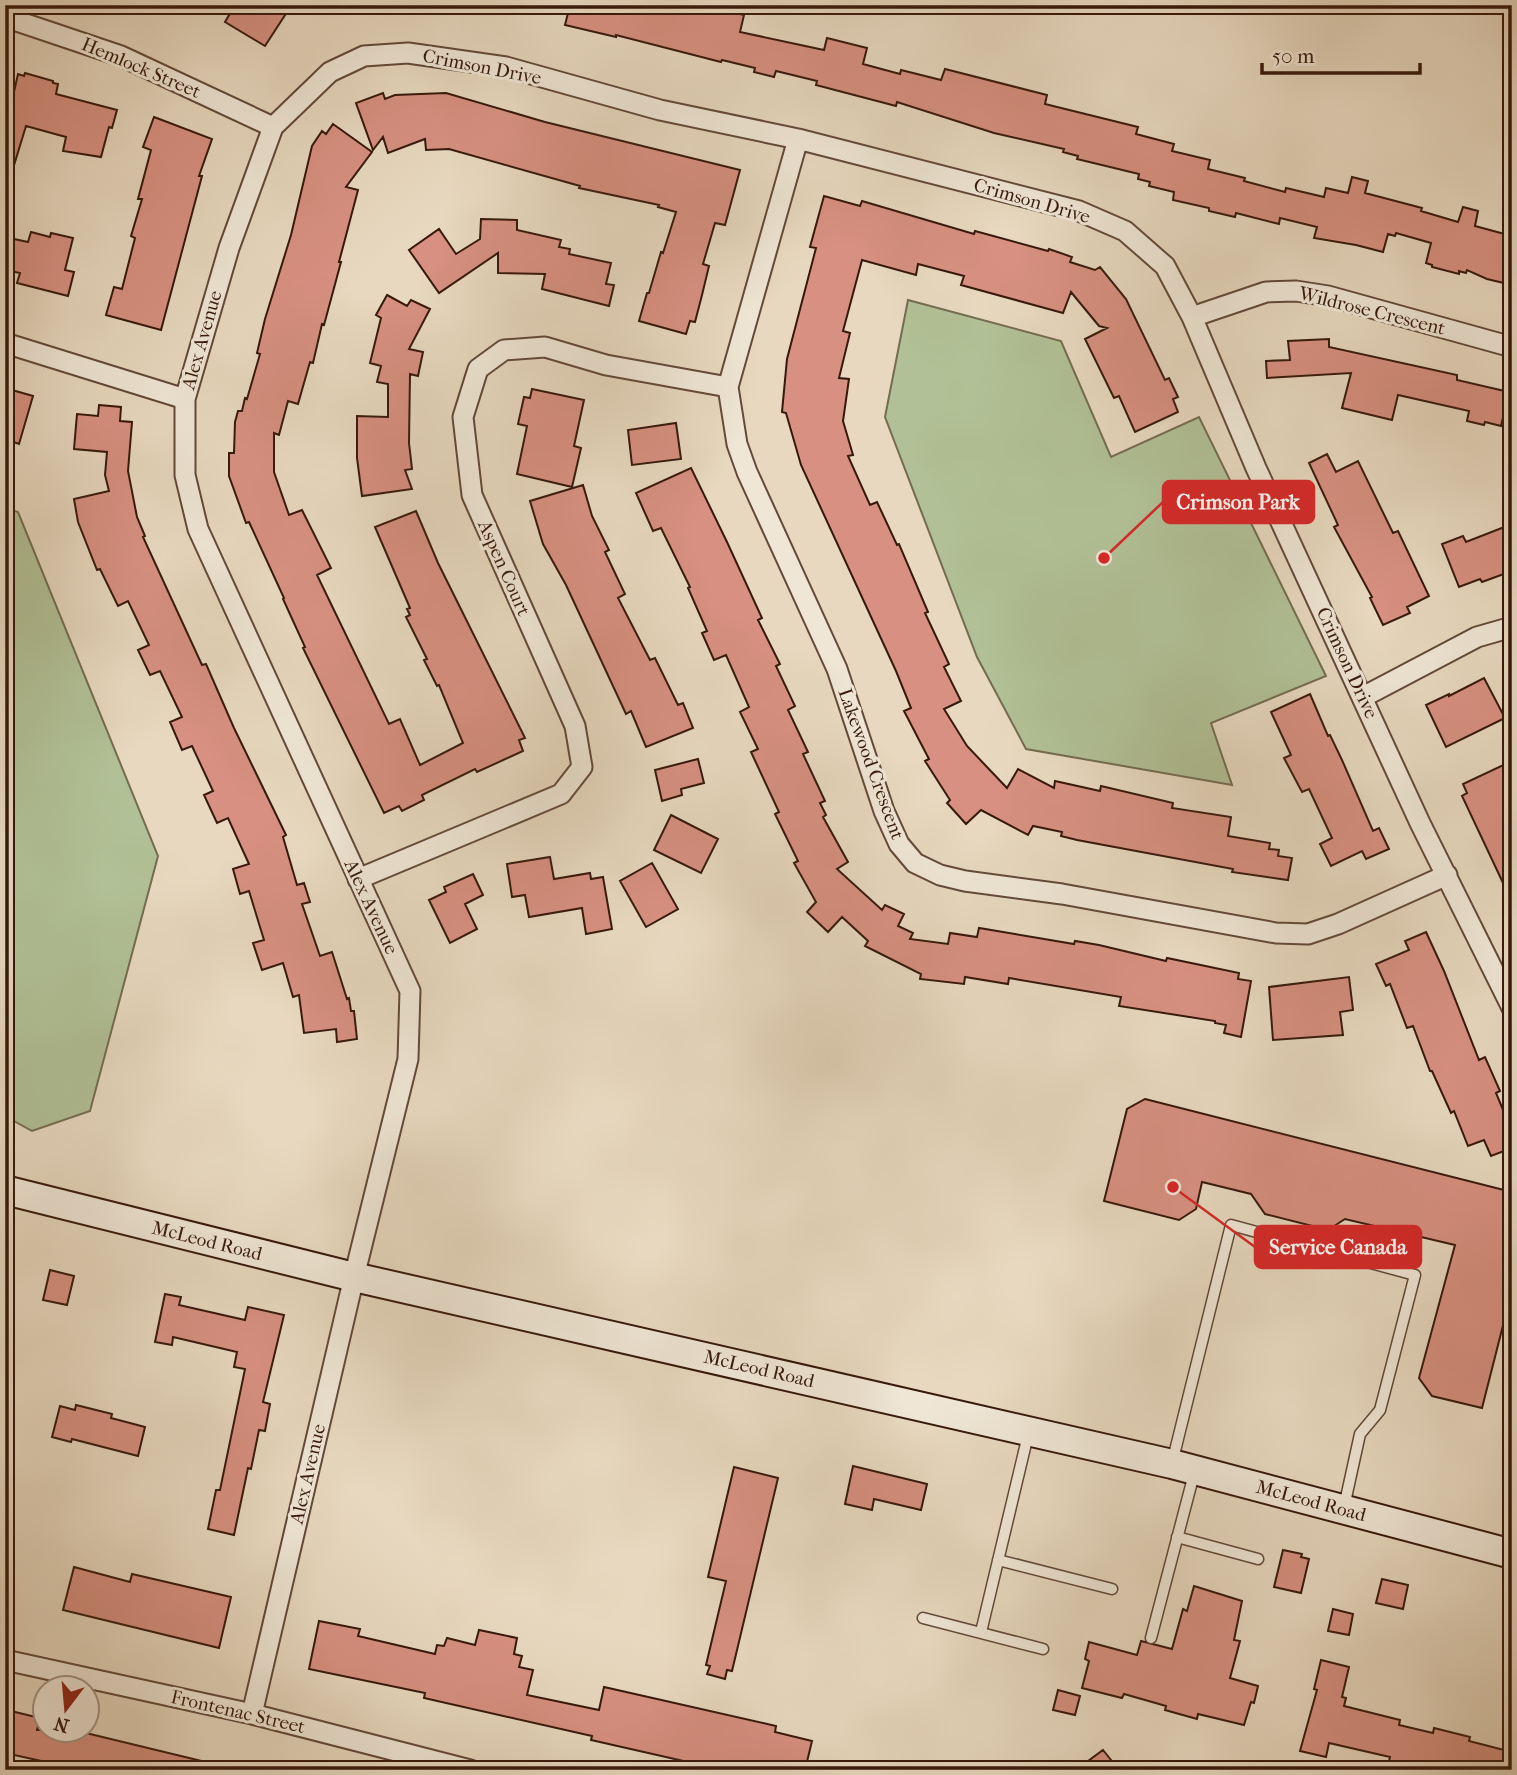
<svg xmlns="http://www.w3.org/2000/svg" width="1517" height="1775" viewBox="0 0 1517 1775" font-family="'IM FELL French Canon',serif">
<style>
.green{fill:#b1c096;stroke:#746c51;stroke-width:2}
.building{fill:#d79081;stroke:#37190c;stroke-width:2}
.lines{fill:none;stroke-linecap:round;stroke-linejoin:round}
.service-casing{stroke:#634939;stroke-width:13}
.minor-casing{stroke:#634939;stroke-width:23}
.secondary-casing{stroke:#37190c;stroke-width:32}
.service{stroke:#efe6d5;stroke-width:10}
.minor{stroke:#efe6d5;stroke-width:19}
.secondary{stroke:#efe6d5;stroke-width:28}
.labels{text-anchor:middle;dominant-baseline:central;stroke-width:6;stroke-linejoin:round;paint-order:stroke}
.street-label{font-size:19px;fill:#37190c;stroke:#efe6d5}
.leader{fill:none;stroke:#d62828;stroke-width:2.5}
.callout-dot{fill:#d62828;stroke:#efe6d5;stroke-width:2.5}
.callout{fill:#d62828;stroke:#d62828;stroke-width:2.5}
.callout-label{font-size:21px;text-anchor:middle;font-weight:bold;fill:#fff}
</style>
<rect width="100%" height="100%" fill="#e7d8bf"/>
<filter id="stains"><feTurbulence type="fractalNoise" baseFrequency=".00286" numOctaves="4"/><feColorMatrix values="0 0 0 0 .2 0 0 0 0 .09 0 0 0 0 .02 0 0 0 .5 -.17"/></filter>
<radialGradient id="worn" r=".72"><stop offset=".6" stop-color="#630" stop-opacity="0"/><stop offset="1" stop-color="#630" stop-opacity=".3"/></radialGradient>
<path class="green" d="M908,300L1061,341L1111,457L1199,417L1326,676L1211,723L1232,785L1026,749L977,657L885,417Z
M5,508L18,512L158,856L90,1111L32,1131L5,1116Z"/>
<path class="building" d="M235,5H276L287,12L265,46L225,22Z
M570,5H704L744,15L740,32L824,50L827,38L867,48L863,64L900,74L901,70L941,80L945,69L1047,95L1045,104L1138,127L1136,134L1174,144L1172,151L1210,160L1208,169L1245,178L1244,181L1285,192L1286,188L1324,197L1326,188L1348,193L1352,177L1368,181L1365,193L1422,208L1421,211L1458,222L1463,207L1478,211L1475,226L1512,236V285L1487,279L1467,270L1466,273L1459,271V274L1432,267V265L1426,263L1431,243L1396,233L1395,236L1388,234L1383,252L1356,245L1314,238L1317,227L1280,218L1279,224L1236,213L1235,217L1209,211V208L1173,200L1174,192L1149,186L1150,182L1138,179L1139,174L1077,159L1078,156L1063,152L1064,149L994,133L897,102L896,106L816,85L817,81L776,71L774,77L754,72L755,68L722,60L721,62L616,35V37L565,25Z
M25,73L53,81V83L58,84L56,94L117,110L112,128L109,127L101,157L63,151L66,137L26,126L11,175L5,174V113L9,114L18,74L24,76Z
M383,93L385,99L395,95L446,93L545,122L740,170L725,225L715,223L703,264L709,266L702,295L695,322L690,321L686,334L639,321L647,293H649L661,252L663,253L676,212L658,207L659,205L579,188L580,186L449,149L426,150L425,139L388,153L383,137L373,150L356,103Z
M154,117L212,139L199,176H202L161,330L106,315L114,287L122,289L135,238L131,236L142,199H138L151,150L143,147Z
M333,124L372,152L346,187L358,190L339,262H341L324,325L322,324L313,363L310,362L298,404L288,401L279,435L274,433V472L289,515L302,510L331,568L317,575L389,724L400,719L420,765L463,743L439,685L437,686L424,660L427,659L406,617L410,615L407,609L410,608L375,527L416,511L438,563L525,738L519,740L523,751L477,772L475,769L422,795L424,800L402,811L399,806L384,813L303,648L305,647L283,599L284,598L249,522L246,523L229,476V453H234L235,422L238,411H242L245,398L247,399L260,354L257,353L265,319L291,235L312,146L322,131L326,134Z
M824,196L860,206L862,201L974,234L975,231L1048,251L1049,249L1072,257L1070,262L1095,270L1100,267L1126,299L1165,380L1169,378L1178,397L1173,399L1178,412L1135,432L1119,396L1114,398L1085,339L1107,328L1099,326L1071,292L1063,313L961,285L964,276L918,264L916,275L862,260L843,331L850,333L839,378L849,379L843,421L853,455L848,456L870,505L877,502L897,545L899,544L928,612L925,613L949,664L944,667L961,701L944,709L967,746L1007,788L1018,769L1054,788L1055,781L1100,791L1101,786L1173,803L1172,808L1231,817L1228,836L1270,843L1269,849L1279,850L1278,856L1292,858L1288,880L1232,872L1233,869L1077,840L1061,836L1062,832L1033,826L1028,835L981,810L966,824L947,803L950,800L925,761L929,759L904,711L911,708L896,671L801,465L786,413L782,412L787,359L816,248L810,247Z
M481,219L517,220V230L561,240L559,247L570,249L569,254L611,263L606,284L614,285L609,306L542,289L545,274L498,273V253L439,293L409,250L439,229L456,254L480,239Z
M31,232L50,237L51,233L73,238L65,270L74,272L68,296L17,283L20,273L5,270V237L28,242Z
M387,295L407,306L411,300L430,309L409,349L423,352L418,376L410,374L409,443L412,469L405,470L412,489L362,496L357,458V416L388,417V384L377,382L381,366L370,363L381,318L376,315Z
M1329,339V347L1457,375V380L1509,392L1501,426L1485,422L1484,425L1467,421L1469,411L1398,395L1392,420L1342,408L1351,373L1267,378L1266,361L1290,360L1288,341Z
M5,388L33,396L19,444L5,439Z
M532,389L584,400L574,446L581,448L572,487L517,474L527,426L518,424L524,397L530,398Z
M99,405L121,407L120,421L132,422L128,471L137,517L145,536L143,537L202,665L206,664L234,728L286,835L283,837L297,885L304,883L310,902L302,904L320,956L332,952L347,999L349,998L351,1011H354L357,1039L337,1042L336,1029L304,1033L299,995L293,997L283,963L262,970L253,943L264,940L249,891L240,894L233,869L249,864L228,818L217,823L204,795L213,791L192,746L182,750L170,722L182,717L160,671L150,675L138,650L149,645L128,601L118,606L100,569L97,570L78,522L74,499L109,491L105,475L107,452L74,449L77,414L98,416Z
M676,423L681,459L632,465L628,430Z
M1327,454L1336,472L1358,461L1393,533L1398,531L1429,596L1407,607L1410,613L1383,625L1370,598L1372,597L1334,527L1338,525L1309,463Z
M691,468L727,542L762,618L758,620L780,664L776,666L795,706L788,710L808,752L803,754L825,801L820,803L826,815L823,817L848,862L837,869L882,910L885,905L904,914L898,926L913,933L910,939L948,944L950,933L977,937L979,928L1074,944L1075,941L1099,945L1166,961L1167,958L1239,973L1238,979L1251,981L1241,1037L1224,1033L1226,1025L1215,1023V1021L1119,1006L1121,997L1009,978L1008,984L965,977L964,984L920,979L921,974L865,946L868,941L842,917L828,932L807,912L816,902L794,863L798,861L775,814L779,812L751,752L758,749L740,712L749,707L726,655L714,660L702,633L707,631L688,588L690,587L661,528L653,531L636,493Z
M583,485L592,516L609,550L605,552L625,594L618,598L650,660L655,658L678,705L683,703L693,728L646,747L631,711L626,714L566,585L543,544L530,501Z
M1512,524V571L1482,582L1480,579L1459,587L1442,544L1463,536L1466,542Z
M1484,678L1505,718L1446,747L1426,705L1449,694V696Z
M1310,694L1328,736L1330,735L1342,760L1373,831L1379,828L1389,849L1366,859L1362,851L1331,866L1320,844L1332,838L1309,789L1302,792L1284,758L1291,755L1271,712Z
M698,759L704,783L681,789L682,795L662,801L655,770Z
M1512,761V902L1462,796L1467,793L1463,784Z
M671,815L718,839L701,873L654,850Z
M550,857L554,879L590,873L591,879L603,877L612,929L586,934L582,908L529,917L525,895L512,897L507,864Z
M652,863L678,909L646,927L620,881Z
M473,874L483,895L465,904L477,929L450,943L429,900L446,892L444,887Z
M1426,932L1444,971L1479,1060L1485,1057L1500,1091L1496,1093L1511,1129L1507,1131L1512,1148L1491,1156L1484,1140L1468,1146L1454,1111L1451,1113L1432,1071H1430L1413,1026L1407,1028L1390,984L1386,986L1376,964L1409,950L1405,941Z
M1349,977L1353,1010L1340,1012L1343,1035L1273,1040L1269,987Z
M1145,1099L1512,1192V1290L1482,1408L1432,1396L1419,1378L1455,1245L1345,1219L1328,1230L1265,1214L1251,1194L1202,1182L1196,1209L1179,1220L1104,1201L1127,1109Z
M50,1270L74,1276L67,1305L43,1300Z
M165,1294L181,1297L179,1305L245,1320L248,1307L284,1315L263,1402L270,1404L265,1431L259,1430L251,1469L248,1468L234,1535L208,1529L216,1490H220L245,1369L234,1367L237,1352L173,1337L172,1345L155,1342Z
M76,1405L112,1414L111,1418L145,1427L138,1456L72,1439L71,1442L52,1437L60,1406L75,1410Z
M853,1466L927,1484L921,1510L874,1499L872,1510L845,1504Z
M734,1467L778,1478L732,1671L727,1670L725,1679L707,1674L710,1666L706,1665L726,1581L708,1577Z
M1283,1550L1302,1554L1301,1557L1309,1559L1301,1593L1274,1587Z
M74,1567L130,1582L132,1574L231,1597L219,1648L63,1610Z
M1382,1579L1408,1585L1403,1609L1376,1603Z
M1194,1586L1242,1601L1234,1640L1240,1641L1230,1678L1258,1686L1254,1703L1251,1702L1244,1725L1198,1714L1197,1719L1165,1710L1166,1706L1124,1694L1122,1698L1082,1688L1089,1661L1085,1659L1089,1642L1137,1655L1141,1641L1172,1649L1183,1609L1187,1611Z
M1333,1609L1353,1614L1349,1635L1328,1631Z
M319,1621L360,1629L358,1636L435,1654L437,1645L444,1646L447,1638L475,1645L479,1630L517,1638L514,1654L522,1656L519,1667L533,1670L527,1695L599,1710L604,1687L776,1726L775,1732L812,1741L805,1770H723L591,1740L592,1736L424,1698L425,1693L309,1669Z
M1321,1660L1349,1667L1342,1697L1346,1698L1344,1706L1400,1720L1399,1725L1433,1733L1434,1728L1470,1737L1469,1741L1512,1752V1770H1442L1426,1766L1423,1770L1389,1761L1390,1757L1329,1743L1326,1757L1300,1751L1317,1690L1314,1689Z
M1058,1690L1080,1696L1075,1715L1053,1710Z
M11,1711L40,1718L37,1730H87L86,1733L214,1764L213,1770H82L5,1753V1735Z
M1103,1750L1119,1770H1076Z"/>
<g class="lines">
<defs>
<path id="service" d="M1172,1463L1231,1225L1415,1275L1380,1410L1360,1434L1344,1507
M1177,1537L1258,1559
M998,1560L1112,1589
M923,1618L1043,1649
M981,1632L1028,1435
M1151,1638L1194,1474"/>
<path id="minor" d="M5,17L121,56L273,127
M798,139L728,387L737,444L747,472L837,669L884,811L899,844L915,863L940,875L965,881L1062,894L1276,933L1308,934L1338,924L1447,875
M1192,317L1266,292L1296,291L1328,296L1512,347
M5,343L185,399
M1363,697L1477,637L1512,627
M358,879L561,794L582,767L575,726L472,495L463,417L478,369L504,350L545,347L606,365L728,387
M5,1660L252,1714L470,1770
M252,1714L354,1277L408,1059L410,991L198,529L185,475V399L229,248L273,127L330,72L364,56L408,53L506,67L660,110L798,139L1079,211L1125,231L1165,266L1192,317L1256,468L1420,823L1512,1008"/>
<path id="secondary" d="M5,1190L354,1277L1172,1464L1512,1554"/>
</defs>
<use href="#service" class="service-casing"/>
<use href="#minor" class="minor-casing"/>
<use href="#secondary" class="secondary-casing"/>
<use href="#service" class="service"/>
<use href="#minor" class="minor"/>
<use href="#secondary" class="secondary"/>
</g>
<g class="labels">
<g class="street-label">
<text transform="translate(482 67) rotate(11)">Crimson Drive</text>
<text transform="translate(141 68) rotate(23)">Hemlock Street</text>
<text transform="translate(1032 201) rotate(16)">Crimson Drive</text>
<text transform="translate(1372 311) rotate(14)">Wildrose Crescent</text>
<text transform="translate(202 340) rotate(-74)">Alex Avenue</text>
<text transform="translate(504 568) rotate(66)">Aspen Court</text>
<text transform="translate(1347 663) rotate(65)">Crimson Drive</text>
<text transform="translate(871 764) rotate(70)">Lakewood Crescent</text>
<text transform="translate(371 907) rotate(65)">Alex Avenue</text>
<text transform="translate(207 1241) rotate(14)">McLeod Road</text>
<text transform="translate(759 1369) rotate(13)">McLeod Road</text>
<text transform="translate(308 1474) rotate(-77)">Alex Avenue</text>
<text transform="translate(1311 1501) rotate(15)">McLeod Road</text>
<text transform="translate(238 1712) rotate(13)">Frontenac Street</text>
</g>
</g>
<path class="leader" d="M1104 558L1163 502M1173 1187L1255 1247"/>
<g class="callout-dot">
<circle cx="1104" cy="558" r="7"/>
<circle cx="1173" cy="1187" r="7"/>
</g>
<g class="callout">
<rect x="1163" y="481" width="151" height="42" rx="7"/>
<rect x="1255" y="1226" width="166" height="42" rx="7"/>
</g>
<g class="callout-label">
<text x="1238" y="509">Crimson Park</text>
<text x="1338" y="1254">Service Canada</text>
</g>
<rect width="1517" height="1775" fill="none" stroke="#e7d8bf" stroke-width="28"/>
<rect x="7" y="7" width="1503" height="1761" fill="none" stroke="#37190c" stroke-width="3.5"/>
<rect x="14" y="14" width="1489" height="1747" fill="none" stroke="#37190c" stroke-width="2"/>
<g transform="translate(66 1709) rotate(196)"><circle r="33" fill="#efe6d5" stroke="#a59485" stroke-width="2"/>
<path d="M0-5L12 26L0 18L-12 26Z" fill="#8f2418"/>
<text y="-10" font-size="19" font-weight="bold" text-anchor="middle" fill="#37190c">N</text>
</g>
<path d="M1262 63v10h158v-10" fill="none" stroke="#37190c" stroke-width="3.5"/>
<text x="1272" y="63" font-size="21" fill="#37190c" stroke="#efe6d5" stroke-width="5" paint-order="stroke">50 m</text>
<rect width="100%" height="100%" filter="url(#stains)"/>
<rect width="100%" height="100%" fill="url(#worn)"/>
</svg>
